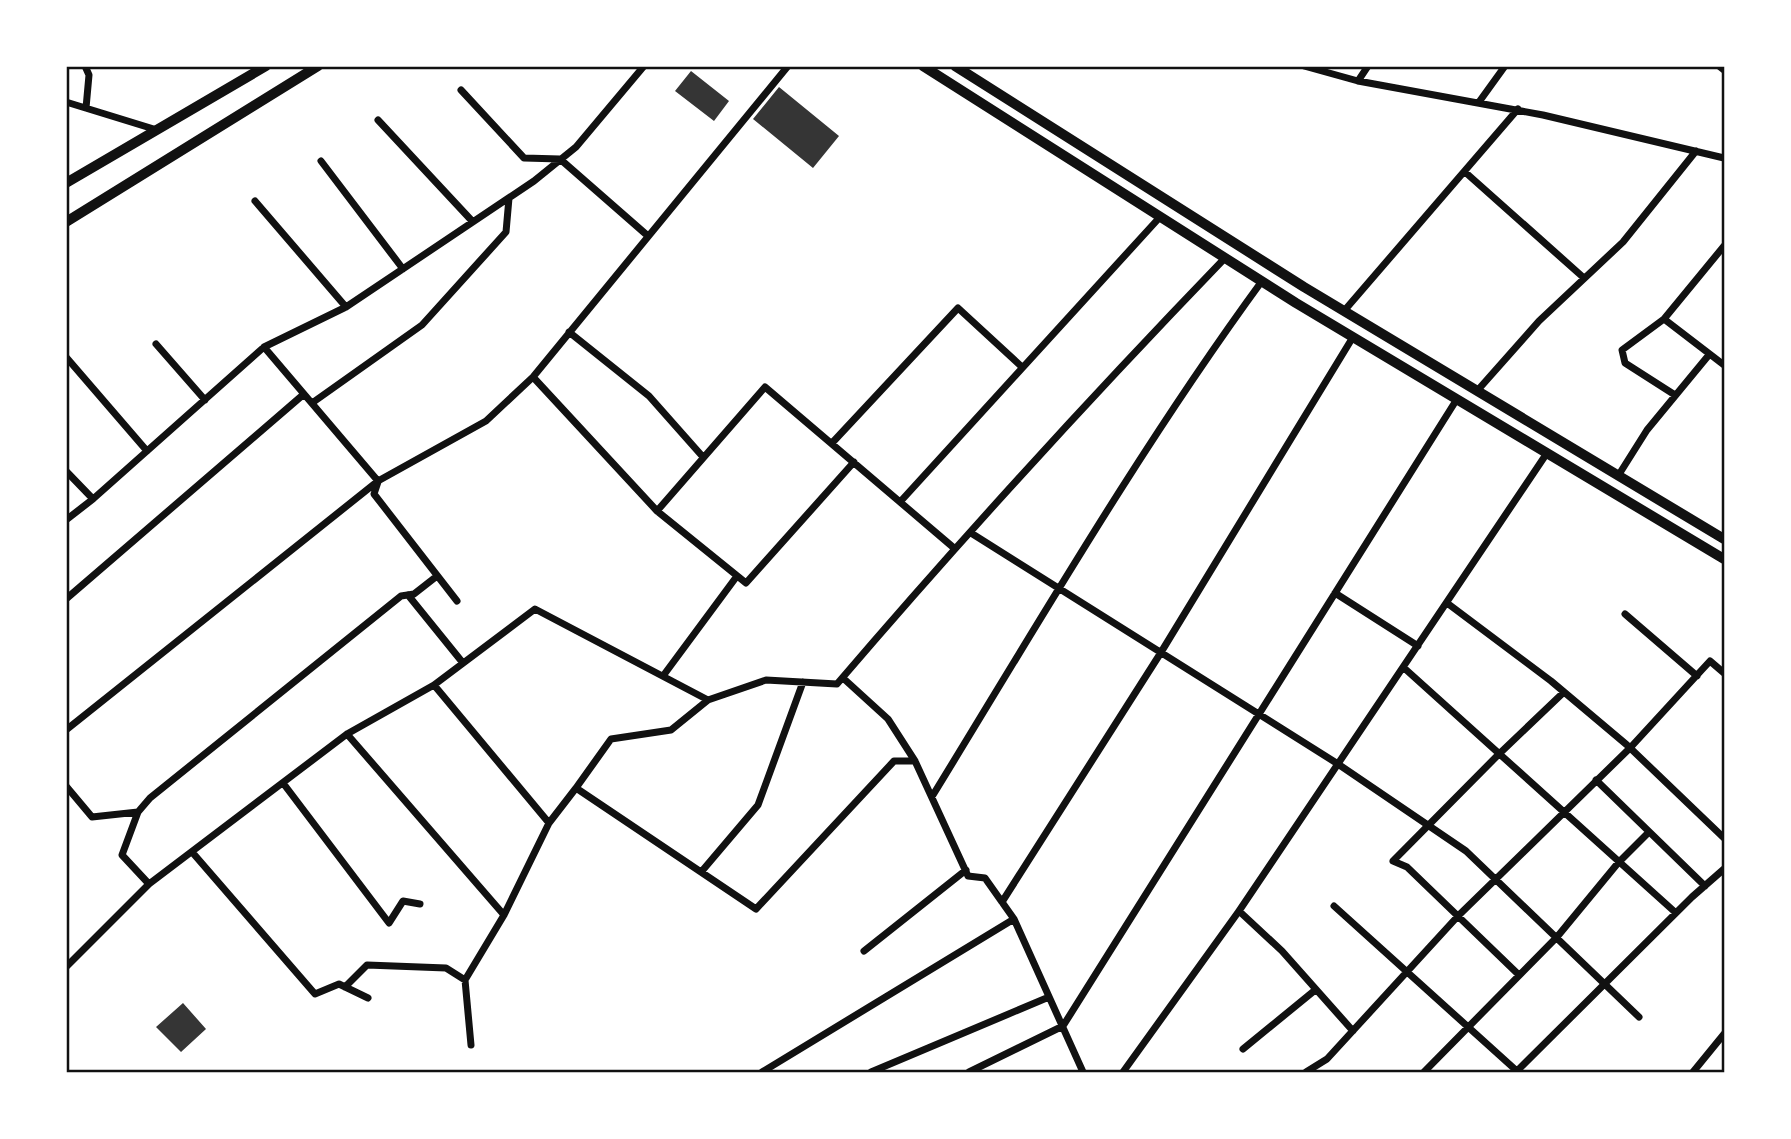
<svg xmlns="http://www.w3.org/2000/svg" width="1791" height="1139" viewBox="0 0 1791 1139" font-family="'Sofia Sans Condensed',sans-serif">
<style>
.building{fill:#353535}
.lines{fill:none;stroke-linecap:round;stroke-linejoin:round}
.minor{stroke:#111;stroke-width:7}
.secondary{stroke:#111;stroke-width:10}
.neatline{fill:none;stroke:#111;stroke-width:2.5}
</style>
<rect width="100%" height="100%" fill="#fff"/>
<path class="building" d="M691,71L729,101L714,121L675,91Z
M779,87L839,136L813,168L753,119Z
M183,1003L206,1029L181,1052L156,1027Z"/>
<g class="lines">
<path class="minor" d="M85,66L89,75L86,108
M1304,66L1358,81L1543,115L1724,158
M1719,66L1724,70
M1358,81L1368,66
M461,90L524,158L560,159L648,236
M66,102L157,130
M1479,102L1505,66
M378,120L473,222
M321,161L403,269
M1465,172L1584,278
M255,201L346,307
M1344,311L1518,109
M1664,319L1724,365
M569,332L649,396L703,457
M156,344L205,400
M264,347L346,307L534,181L576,147L644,66
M66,357L147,451
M533,377L657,511
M1477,391L1539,321L1623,242L1696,151
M1675,395L1625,363L1622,350L1664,319L1724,246
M312,403L422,325L506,232L509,198
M832,443L958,308L1022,367
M854,462L746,583L657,511L765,387L954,548
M66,471L93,499L66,520
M1618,476L1647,430L1708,356
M378,482L374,494L457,601
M93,499L264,347L378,481L486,421L533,377L788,66
M900,502L1160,217
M971,533L1338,764L1466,851L1639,1017
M1335,593L1418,646
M408,595L463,663
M66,599L304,394
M1447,603L1551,681L1627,745L1724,838
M1625,614L1697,676
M1403,667L1676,913
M663,676L737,576
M843,678L888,719L915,761
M434,685L549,823
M66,730L378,481
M347,734L504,915
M1596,780L1705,886
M283,783L389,923L403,901L420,904
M66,786L92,817L138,812L150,798L401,596L414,594L437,576
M576,788L611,739L671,730L708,700
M933,795C1039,622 1142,445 1262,281
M138,812L122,855L149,884L347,734L434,685L535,609L708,700L766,680L837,684C962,538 1092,396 1225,258
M192,852L315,994L339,984L368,998
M702,871L758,805L803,682
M1002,902L1160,654L1353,337
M1334,906L1518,1072
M1239,911L1282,951L1353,1031
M864,951L966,870
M66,967L149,884
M1519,975L1407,867L1393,861L1498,755L1564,692
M465,980L471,1045
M345,987L367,965L446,968L465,980L504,915L549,823L576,788L756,909L894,761H915L968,876L985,878L1014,919L1083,1072
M1243,1049L1314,991
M762,1072L1014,919
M871,1072L1049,997
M969,1072L1063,1026L1457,399
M1123,1072L1239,911L1547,453
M1306,1072L1327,1059L1458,916L1630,748L1710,661L1724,673
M1424,1072L1557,937L1618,863L1649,832
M1516,1072L1692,897L1724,869
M1693,1072L1724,1034"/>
<path class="secondary" d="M923,66L1296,303L1724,559
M955,66L1304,287L1724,539
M66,183L266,66
M66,222L318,66"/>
</g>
<rect width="1791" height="1139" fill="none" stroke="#ffffff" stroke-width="136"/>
<rect x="68" y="68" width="1655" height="1003" class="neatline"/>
</svg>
